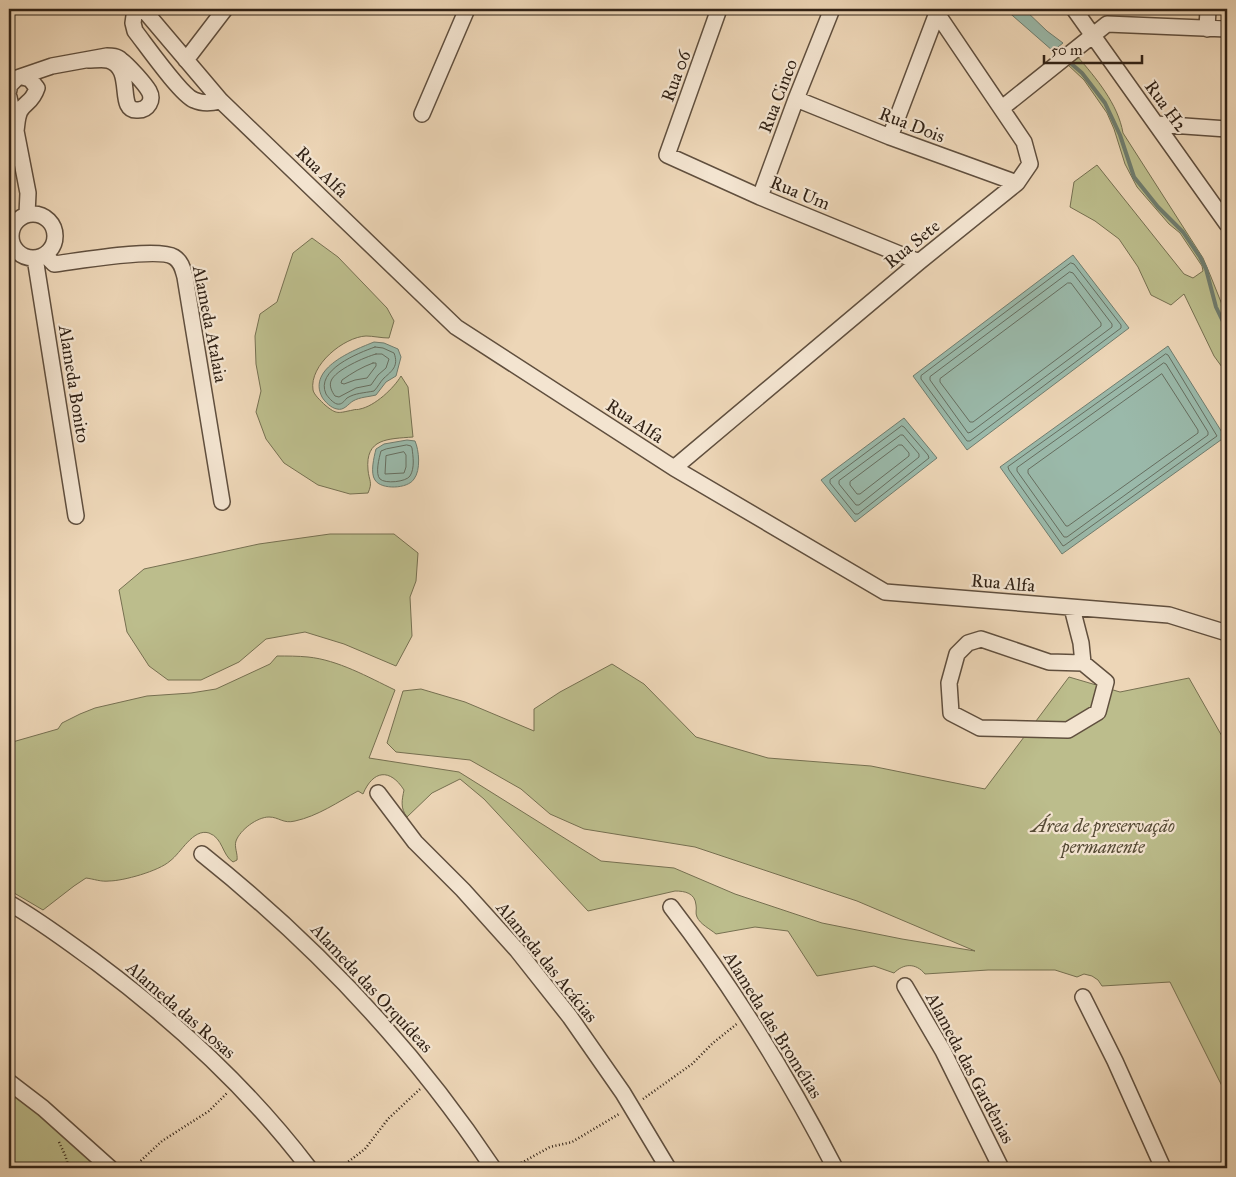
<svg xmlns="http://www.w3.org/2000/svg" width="1236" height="1177" viewBox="0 0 1236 1177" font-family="'IM FELL Great Primer',serif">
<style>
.green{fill:#bcbd8c;stroke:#767051}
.water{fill:#9ab9aa;stroke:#707d6f}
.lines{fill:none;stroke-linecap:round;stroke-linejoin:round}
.shore{stroke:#666e60;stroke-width:1}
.stream{stroke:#707d6f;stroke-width:4}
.minor-casing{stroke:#604f3e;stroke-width:18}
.path{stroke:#312216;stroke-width:2.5;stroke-dasharray:1 2.5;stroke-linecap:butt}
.minor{stroke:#f3e4d0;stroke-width:15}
.labels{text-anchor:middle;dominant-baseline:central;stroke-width:4.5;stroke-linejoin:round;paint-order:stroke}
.street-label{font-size:18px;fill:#312216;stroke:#f3e4d0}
.park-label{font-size:18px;font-style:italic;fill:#544934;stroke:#f3e4d0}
</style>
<rect width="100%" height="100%" fill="#edd6b7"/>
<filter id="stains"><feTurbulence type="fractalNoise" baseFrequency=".004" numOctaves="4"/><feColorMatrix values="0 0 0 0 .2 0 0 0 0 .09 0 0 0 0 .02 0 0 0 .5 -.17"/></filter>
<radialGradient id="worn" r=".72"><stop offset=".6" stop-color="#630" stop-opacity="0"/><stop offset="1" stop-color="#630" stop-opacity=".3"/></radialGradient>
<path class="green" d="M1077,56C1096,78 1118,104 1123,133L1203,258L1211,277L1227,317V374L1214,356L1184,294L1171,305L1151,295L1138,267L1119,239L1095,221L1070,207L1074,182L1097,165L1184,274L1193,278L1203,271L1202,266L1180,233L1169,224L1137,187L1125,164L1114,129L1107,113L1084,80L1067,64Z
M312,238L338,257L387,308L394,321L389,338C381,338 373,336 366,336C344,337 309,365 313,390C314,395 321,401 325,405C337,415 338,413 353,410C355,409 358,410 360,409C375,406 394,388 401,376L408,387L413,437C388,439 365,438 368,470C369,481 373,482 368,493L350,494L318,485L284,463L266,439L256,412L261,391L256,364L255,336L260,314L277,302L293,253Z
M330,534H394L418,553L416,581L410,597L412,636L396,666L344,644L305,632L266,639L239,662L201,680H168L149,666L127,632L119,590L144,569L259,544Z
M277,656C287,656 298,656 308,657C338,660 368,677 395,690L369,758L459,772L601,861L674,868L735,894L822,923L902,939L975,951L857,901L695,847L584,829L550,814L521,789L470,760L396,752L387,743L403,691L421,689L465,702L534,731V709L560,692L612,664L644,684L696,737L768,758L871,766L985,789L1069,677L1120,692L1189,678L1227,745V1096L1170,982L1102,986L1098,980L1092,976L1084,974L1077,977L1055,970H988L925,974C916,963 904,963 894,973L874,966L817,976L788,931L755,927L716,934C710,929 700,924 697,917C695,913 697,909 696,905C695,893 685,891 675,891L588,911L484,799L460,779L432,793L407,817C400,808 402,800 404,790C390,768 373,770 363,794L358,791C338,802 318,816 295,821C283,824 279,817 269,817C257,817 240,830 236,841C234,847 238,854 237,860L233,862C222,855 223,838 209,833C193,828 181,853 170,861C159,871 123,881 109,881C101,882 94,879 86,878L74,886L43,910L9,890V743L58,729L62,723L80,714L95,708L147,696L191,693L216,689L270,664Z
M9,1088L106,1168H9Z"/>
<path class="water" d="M1005,9H1024L1047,31L1063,43L1053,51Z
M1073,255L1129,328L967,450L913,376Z
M374,342L384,343L398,349L401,357L396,376L386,382L376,395C368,397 360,397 353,401C348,404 344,411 337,409C331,408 325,402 322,397C307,368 354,350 374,342Z
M1168,346L1225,437L1062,554L1000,467Z
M904,418L937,458L855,522L821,480Z
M407,440L415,441C419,450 421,470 414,479C408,489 381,490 375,480C370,473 374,457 376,449L384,444Z"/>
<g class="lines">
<path class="shore" d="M1071,263L1074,264L1121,325V328L970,441H967L921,379V376Z
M1070,272L1073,273L1112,324V327L971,432L968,433L930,380V377Z
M1068,283H1071L1101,323V326L973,422H970L940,382V379Z
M375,347L383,348L394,353C399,366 392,371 384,378C380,382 378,387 374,391C364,393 355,393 347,398C344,401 342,405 337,404C333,403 328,397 326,394C315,370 358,353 375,347Z
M376,354H382L389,359L386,368L378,375L371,385L356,388L339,397L335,396C332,392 329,386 331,381C335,370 365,357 376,354Z
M1166,354L1168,355L1217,436L1065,545L1063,546L1009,470L1008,467Z
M373,363H376V366L367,378L355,380L344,384L341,383L342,380C352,373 362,367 373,363Z
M1164,363L1166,364L1208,432V435L1067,537H1064L1017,471V468Z
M1162,374L1198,430V433L1068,526H1066L1028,473V470Z
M902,426L904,427L928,455L929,458L858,514H855L830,483V480Z
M901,435H903L919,454V457L859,505H856L839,484V481Z
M407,445L411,446L412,448C413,456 415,468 410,476C406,482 385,484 380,479C375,474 379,458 381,451L386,449Z
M899,445H902L909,453V456L860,494H857L850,485V482Z
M404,452L406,455V467L404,473L385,474L386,456Z"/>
<path class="stream" d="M1067,60L1082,73L1105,103L1120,135L1134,177L1158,207L1183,232L1200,257L1206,269L1216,307L1227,330"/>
<defs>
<path id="minor" d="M135,9L133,23L135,31C146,45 181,95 194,100C203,104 211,103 221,101
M143,9L221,101L456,327L674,468L885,592L1169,615L1227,633
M719,9L667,155L760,197L919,262
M1074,9L1227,224
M1207,29L1208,9
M186,60L225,9
M9,90V86L17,78L52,66L107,56C112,56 117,56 121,60C128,65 145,84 149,91C154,100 148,110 138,110C115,112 136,68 108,60C102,59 94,60 88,60
M9,97L16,131C17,124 17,117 20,111C26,101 32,103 37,88L30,79L23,77
M796,99L890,137L1017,183
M1002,108L1107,24L1227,29
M422,114L467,9
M1156,124L1227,129
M16,131L28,193L27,214
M890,137L937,13
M760,197L796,99L832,9
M11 236a22 22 0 1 1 44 0a22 22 0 1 1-44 0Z
M45,255L54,264C78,261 158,247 174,257C182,262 183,270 185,277L222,502
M35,258L76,516
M674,468L919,262L1017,183L1030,164L1024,142L934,9
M1072,608L1081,643L1083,663L1049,662L981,639L968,643L957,654L949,683L951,713L980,728L1068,730L1098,712L1106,682L1083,663
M378,793L415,842L463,890L517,950L570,1017L623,1093L668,1168
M202,854C316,945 412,1046 493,1168
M9,903C39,920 68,942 97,963C176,1022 249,1089 309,1168
M671,907C735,990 787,1075 835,1168
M905,986L943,1051L1001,1168
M1083,997L1115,1061L1163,1168
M9,1082L43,1108L110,1168"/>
</defs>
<use href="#minor" class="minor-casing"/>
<path class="path" d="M643,1099L692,1064L713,1043L738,1023
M59,1142L65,1155L69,1168
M133,1168L162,1141L209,1111L227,1093
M340,1168L365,1149L388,1119L420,1089
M512,1168L550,1147L572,1142L619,1114"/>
<use href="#minor" class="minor"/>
</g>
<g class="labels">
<g class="street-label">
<text transform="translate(676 76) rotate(-70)">Rua 06</text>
<text transform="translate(778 96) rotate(-69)">Rua Cinco</text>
<text transform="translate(1166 106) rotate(54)">Rua H2</text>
<text transform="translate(912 125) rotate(21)">Rua Dois</text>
<text transform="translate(322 172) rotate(44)">Rua Alfa</text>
<text transform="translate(800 193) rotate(22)">Rua Um</text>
<text transform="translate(912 244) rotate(-39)">Rua Sete</text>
<text transform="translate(210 324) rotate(79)">Alameda Atalaia</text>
<text transform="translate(74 384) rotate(81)">Alameda Bonito</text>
<text transform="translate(635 421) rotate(33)">Rua Alfa</text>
<text transform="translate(1003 583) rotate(5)">Rua Alfa</text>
<text transform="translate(547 962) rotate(51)">Alameda das Acácias</text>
<text transform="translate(372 988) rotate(47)">Alameda das Orquídeas</text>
<text transform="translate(181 1010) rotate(41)">Alameda das Rosas</text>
<text transform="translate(773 1025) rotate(58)">Alameda das Bromélias</text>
<text transform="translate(970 1068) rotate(62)">Alameda das Gardênias</text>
</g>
<g class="park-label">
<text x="1103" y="826">Área de preservação<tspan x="1103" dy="21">permanente</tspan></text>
</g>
</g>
<rect width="1236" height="1177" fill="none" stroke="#edd6b7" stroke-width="30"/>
<rect x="10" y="10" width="1216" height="1157" fill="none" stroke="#312216" stroke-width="2.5"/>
<rect x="15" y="15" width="1206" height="1147" fill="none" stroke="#312216"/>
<path d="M1044 55v8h98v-8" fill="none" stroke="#312216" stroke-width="2.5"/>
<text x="1051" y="55" font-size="15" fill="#312216" stroke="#f3e4d0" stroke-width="4" paint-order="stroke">50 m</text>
<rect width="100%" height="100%" filter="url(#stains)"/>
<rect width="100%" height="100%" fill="url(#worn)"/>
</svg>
